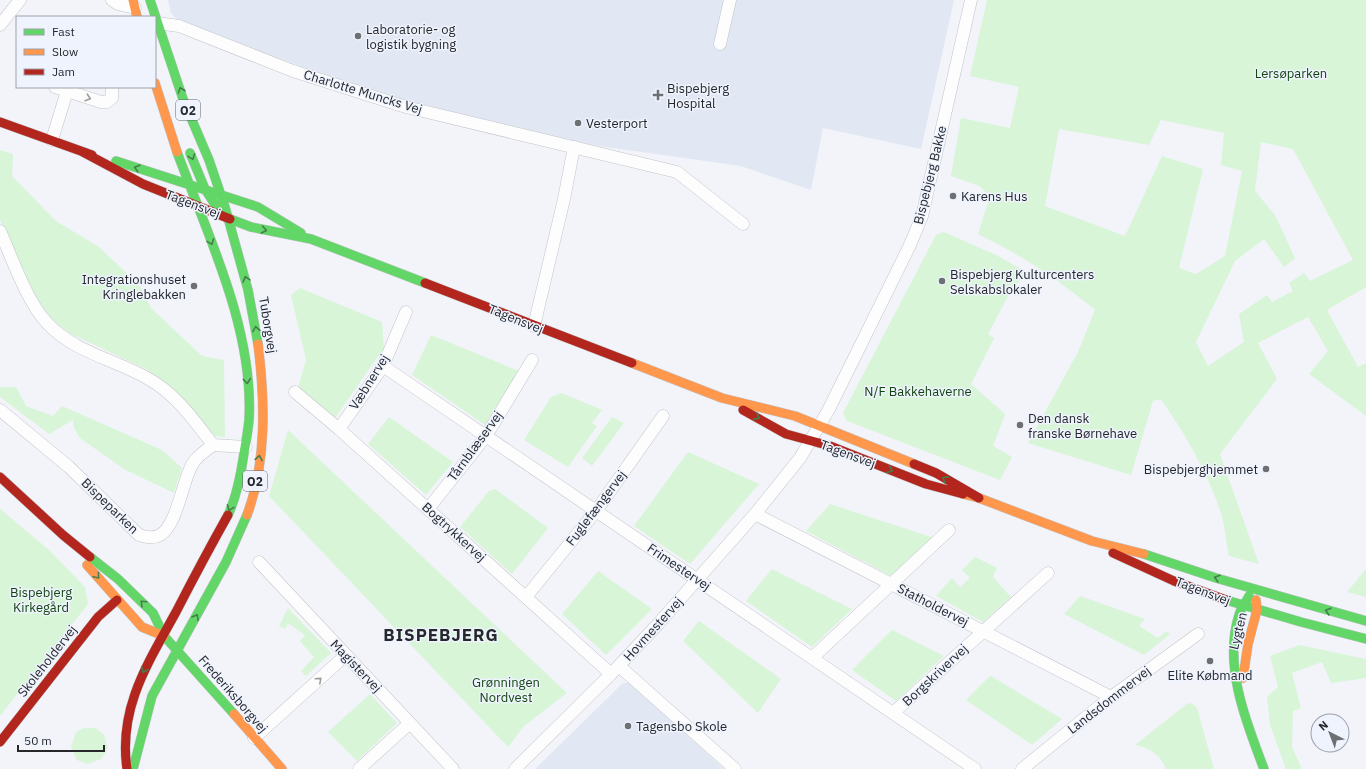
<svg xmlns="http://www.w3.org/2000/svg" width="1366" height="769" viewBox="0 0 1366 769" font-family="'IBM Plex Sans',sans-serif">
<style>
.built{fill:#e1e7f3}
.green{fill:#d8f5d8;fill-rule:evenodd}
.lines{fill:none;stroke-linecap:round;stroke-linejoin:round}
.street-casing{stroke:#c2c4c8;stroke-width:13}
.fast-casing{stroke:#c2c4c8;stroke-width:10}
.slow-casing{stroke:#c2c4c8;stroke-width:10}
.jam-casing{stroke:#c2c4c8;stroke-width:10}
.street{stroke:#fdfdfe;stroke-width:12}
.fast{stroke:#63d668;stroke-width:9}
.slow{stroke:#ff974d;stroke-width:9}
.jam{stroke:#b3261e;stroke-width:9}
.oneway{stroke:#447e4a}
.oneway2{stroke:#9c9d9f}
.poi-dot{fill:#6d6f73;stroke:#eef3fe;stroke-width:1.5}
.labels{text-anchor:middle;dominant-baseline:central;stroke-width:3;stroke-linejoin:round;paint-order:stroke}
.shield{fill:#eef3fe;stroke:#61646a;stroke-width:1}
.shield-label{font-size:12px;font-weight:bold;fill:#25272b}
.poi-label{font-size:13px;fill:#25272b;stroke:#eef3fe;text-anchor:start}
.park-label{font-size:13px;fill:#12460e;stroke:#eef3fe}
.street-label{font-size:13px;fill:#25272b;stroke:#eef3fe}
.district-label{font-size:17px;font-weight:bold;letter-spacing:1px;fill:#25272b;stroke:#eef3fe}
</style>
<rect width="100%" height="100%" fill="#f2f4fa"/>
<path class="built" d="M168,0H954L921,149L823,128L811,190L741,166L592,145L413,103L354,86L178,21L171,13Z
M623,683H629L724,769H535Z"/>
<path class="green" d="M987,0H1366V287L1327,310L1358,367L1366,363V416L1309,374L1328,351L1308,317L1258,343L1277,379L1220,454L1259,564L1229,556C1226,542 1225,526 1221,513C1208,473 1185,434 1161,399L1153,401L1131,475L1028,443L1078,352L1095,310C1058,279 1021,255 978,234L990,196L979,186L951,176L961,118L1010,128L1019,87L970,76ZM1161,120L1224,133L1221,165L1242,171L1225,256L1196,274L1179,268L1203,169L1162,156L1125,236L1045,206L1059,129L1149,145ZM1261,142L1293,149L1353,260L1310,281L1304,273L1289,283L1293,291L1272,302L1267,295L1239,314L1244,342L1208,366L1196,342L1235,261L1264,239L1284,267L1295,258L1275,215L1255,191Z
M0,150L13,154L12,176L56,221L99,247L140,286L151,308L202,356L224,360L225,437L215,436L166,385L146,369L69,333L51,318L36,298L0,220Z
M944,232L996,255L1025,271L1018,284L1015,283L988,334L994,338L971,384L1005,414L993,446L1012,457L1000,480L847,421L843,413L936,235Z
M300,288L382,322L384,348L335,418L298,388L306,360L291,295Z
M431,335L519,371L485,425L412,375Z
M0,387H16L26,406L53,416L62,406L162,450L182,468L174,493L124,469L80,438L74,428L73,420L49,434L0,397Z
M562,393L602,410L592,423L597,426L568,467L524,440L551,397Z
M389,417L453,462L426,495L368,444Z
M612,417L624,423L592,466L582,458Z
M288,430L567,693L524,726L508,747L269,496Z
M688,452L759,484L690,564L634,526Z
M495,489L548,528L512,574L460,527L489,491Z
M830,504L934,538L891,576L806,531Z
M0,509L49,550L85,587L88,604L0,716Z
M975,557L997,568L993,577L1011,597L983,622L936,596L952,578L960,587L970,578L962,570Z
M772,569L852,609L812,647L746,601Z
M1366,569V597L1347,592Z
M598,571L652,609L606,655L562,614Z
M1080,596L1145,619L1139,626L1158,638L1166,631L1170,634L1144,655L1064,614Z
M288,608L331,653L306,676L301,671L314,657L300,641L305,635L288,623L285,629L279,626Z
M699,621L781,679L758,713L683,641Z
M892,630L944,656L896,701L852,670Z
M1299,645L1366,659V678L1331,683L1322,662L1292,673L1301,708L1293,711L1292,747L1302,769H1286L1270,725L1267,697L1278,687L1270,656Z
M990,676H991L1062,719L1032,745L966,700Z
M370,694L397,723L357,761L328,732Z
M1188,703L1193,704L1197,708L1214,769H1166C1160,754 1150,748 1135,745Z
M84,728H96L104,735L108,748L101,759L88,764L77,760L71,747L76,732Z"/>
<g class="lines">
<defs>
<path id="street" d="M112,0L118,4L135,8
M157,23L179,26L293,71L406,107L677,172L743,224
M0,25L20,0
M720,44L730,0
M55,87L101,102H107L112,98V87
M52,140L67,91
M0,231C12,258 27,302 47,323C74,352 113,359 147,378C175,393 194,420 213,445
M534,326L564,199L574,147
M383,366L975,769
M295,392L339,429L611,674
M0,410L69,467L139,535C146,537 153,539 160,535C176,526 182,486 190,469C194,458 204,452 213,445L246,447
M339,429L383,366L406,312
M428,509L486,436L532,360
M755,514L1111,697
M259,562L453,769
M526,597L596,511L663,416
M812,658L949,530
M619,666L735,769
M893,713L1048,573
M254,738L346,655
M359,769L410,723
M515,769L611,674L658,624L755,514L800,458L828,411L910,245L922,216L971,0
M1022,769L1111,697L1198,634"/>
<path id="fast" d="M150,0L183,99L209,160L225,207L248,290L258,344
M177,152C208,236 254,329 249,420C248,431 246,442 244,453C241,474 237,496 228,515
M190,153L205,189L216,206
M116,161L258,207L301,233
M230,219L251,227L311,239L425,283
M1144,554L1216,578L1366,621
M90,557L118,579L153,613L164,636L234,714
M1249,596C1246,602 1241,608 1239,615C1223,665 1246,722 1264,769
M1226,600L1301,622L1366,639
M133,769L152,696L226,562L247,515"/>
<path id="slow" d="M133,0L137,17
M155,83L177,152
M632,363L722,398L795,416L914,464
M963,494L979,498L1092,541L1144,554
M247,515C267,462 265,400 258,344
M87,565L142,627L164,636
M1243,678L1248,644L1257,610L1256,600
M234,714L282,769"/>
<path id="jam" d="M0,122L92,155
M81,151L143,184L230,219
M425,283L632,363
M743,410L786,434L830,446L926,484L963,494
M914,464L936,473L979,498
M0,477L63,535L90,557
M1113,553L1174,581L1226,600
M0,742L98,617L117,600
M127,769C118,708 148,663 176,612C193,579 210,547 228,515"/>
</defs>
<use href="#street" class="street-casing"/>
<use href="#fast" class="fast-casing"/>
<use href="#slow" class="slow-casing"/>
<use href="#jam" class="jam-casing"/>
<use href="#street" class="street"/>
<use href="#fast" class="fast"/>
<use href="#slow" class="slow"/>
<use href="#jam" class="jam"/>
</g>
<defs><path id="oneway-chevron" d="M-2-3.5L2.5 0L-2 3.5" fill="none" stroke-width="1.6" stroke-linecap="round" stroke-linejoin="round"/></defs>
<g class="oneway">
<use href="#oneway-chevron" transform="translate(181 90) rotate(-109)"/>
<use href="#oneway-chevron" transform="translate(192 157) rotate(69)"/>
<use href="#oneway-chevron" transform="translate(137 168) rotate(-164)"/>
<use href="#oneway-chevron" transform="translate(264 230) rotate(11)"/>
<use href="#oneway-chevron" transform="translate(211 242) rotate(69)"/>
<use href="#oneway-chevron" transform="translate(246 279) rotate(-106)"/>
<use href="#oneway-chevron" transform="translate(256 329) rotate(-99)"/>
<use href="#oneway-chevron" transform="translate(247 381) rotate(84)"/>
<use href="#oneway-chevron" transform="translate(757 417) rotate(29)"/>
<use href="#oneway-chevron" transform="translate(259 458) rotate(-80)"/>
<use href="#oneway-chevron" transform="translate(890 470) rotate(22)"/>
<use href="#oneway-chevron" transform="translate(945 479) rotate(-151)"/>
<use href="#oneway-chevron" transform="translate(230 508) rotate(111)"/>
<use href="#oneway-chevron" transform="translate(97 576) rotate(50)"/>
<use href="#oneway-chevron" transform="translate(1217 578) rotate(-163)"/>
<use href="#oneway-chevron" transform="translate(143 603) rotate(-137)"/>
<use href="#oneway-chevron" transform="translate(1328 611) rotate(-164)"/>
<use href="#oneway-chevron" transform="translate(196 617) rotate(-61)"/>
<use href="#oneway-chevron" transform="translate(144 670) rotate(115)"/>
</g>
<g class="oneway2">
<use href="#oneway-chevron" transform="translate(88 98) rotate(18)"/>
<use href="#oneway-chevron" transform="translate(319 680) rotate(-42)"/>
</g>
<g class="poi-dot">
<circle cx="358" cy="36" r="4"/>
<path d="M656 89h4v4h4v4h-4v4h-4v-4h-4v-4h4z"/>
<circle cx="578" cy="123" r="4"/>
<circle cx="953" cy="196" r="4"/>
<circle cx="942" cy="281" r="4"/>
<circle cx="194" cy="286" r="4"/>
<circle cx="1020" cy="425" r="4"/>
<circle cx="1266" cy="469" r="4"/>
<circle cx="1210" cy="661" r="4"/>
<circle cx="628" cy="726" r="4"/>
</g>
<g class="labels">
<g class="shield">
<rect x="176" y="100" width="24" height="20" rx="3"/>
<rect x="243" y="471" width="24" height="20" rx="3"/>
</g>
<g class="shield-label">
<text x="188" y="110">O2</text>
<text x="255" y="481">O2</text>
</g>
<g class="poi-label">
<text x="366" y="29">Laboratorie- og<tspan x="366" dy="15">logistik bygning</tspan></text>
<text x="667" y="88">Bispebjerg<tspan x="667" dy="15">Hospital</tspan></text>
<text x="586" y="123">Vesterport</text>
<text x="961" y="196">Karens Hus</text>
<text x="950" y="274">Bispebjerg Kulturcenters<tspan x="950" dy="15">Selskabslokaler</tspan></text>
<text x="186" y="279" text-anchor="end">Integrationshuset<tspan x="186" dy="15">Kringlebakken</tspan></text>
<text x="1028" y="418">Den dansk<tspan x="1028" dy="15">franske Børnehave</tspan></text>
<text x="1258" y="469" text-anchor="end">Bispebjerghjemmet</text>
<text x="1210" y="675" text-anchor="middle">Elite Købmand</text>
<text x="636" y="726">Tagensbo Skole</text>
</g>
<g class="park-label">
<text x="1291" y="73">Lersøparken</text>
<text x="918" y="391">N/F Bakkehaverne</text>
<text x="41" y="592">Bispebjerg<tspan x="41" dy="15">Kirkegård</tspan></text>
<text x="506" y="682">Grønningen<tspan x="506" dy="15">Nordvest</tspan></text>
</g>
<g class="street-label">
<text transform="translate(363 92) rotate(17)">Charlotte Muncks Vej</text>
<text transform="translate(930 175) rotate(-76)">Bispebjerg Bakke</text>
<text transform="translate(193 204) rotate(21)">Tagensvej</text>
<text transform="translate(516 319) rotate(22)">Tagensvej</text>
<text transform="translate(268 325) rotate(81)">Tuborgvej</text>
<text transform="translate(369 382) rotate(-58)">Væbnervej</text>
<text transform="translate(475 446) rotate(-54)">Tårnblæservej</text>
<text transform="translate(848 454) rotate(20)">Tagensvej</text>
<text transform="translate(110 506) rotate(44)">Bispeparken</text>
<text transform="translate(596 508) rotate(-53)">Fuglefængervej</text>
<text transform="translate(454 532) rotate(42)">Bogtrykkervej</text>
<text transform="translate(679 567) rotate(34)">Frimestervej</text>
<text transform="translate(1203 591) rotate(21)">Tagensvej</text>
<text transform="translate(933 605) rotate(27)">Statholdervej</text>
<text transform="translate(653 629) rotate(-48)">Hovmestervej</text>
<text transform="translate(1238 631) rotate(-76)">Lygten</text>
<text transform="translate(47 661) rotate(-52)">Skoleholdervej</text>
<text transform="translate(356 666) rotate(46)">Magistervej</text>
<text transform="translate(935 675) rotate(-43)">Borgskrivervej</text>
<text transform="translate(233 694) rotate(49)">Frederiksborgvej</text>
<text transform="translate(1109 700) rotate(-38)">Landsdommervej</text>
</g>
<g class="district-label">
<text x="441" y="635">BISPEBJERG</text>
</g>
</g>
<rect x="16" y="16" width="140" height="72" fill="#eef3fe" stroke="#9ea1aa"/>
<rect x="24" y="29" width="20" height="6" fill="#63d668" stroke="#9ea1aa"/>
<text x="52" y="36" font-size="12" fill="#25272b">Fast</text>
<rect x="24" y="49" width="20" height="6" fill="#ff974d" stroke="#9ea1aa"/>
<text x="52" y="56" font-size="12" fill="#25272b">Slow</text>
<rect x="24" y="69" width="20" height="6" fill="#b3261e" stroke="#9ea1aa"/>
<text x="52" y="76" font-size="12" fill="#25272b">Jam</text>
<g transform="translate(1330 733) rotate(318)"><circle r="19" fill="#eef3fe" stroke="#9ea1aa"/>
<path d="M0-3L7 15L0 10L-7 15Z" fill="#6d6f73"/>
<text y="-6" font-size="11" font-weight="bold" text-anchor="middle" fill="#25272b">N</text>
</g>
<path d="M18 745v6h86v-6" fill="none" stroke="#25272b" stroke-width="2"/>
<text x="24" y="745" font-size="12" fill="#25272b" stroke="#eef3fe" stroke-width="3" paint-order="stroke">50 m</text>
</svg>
